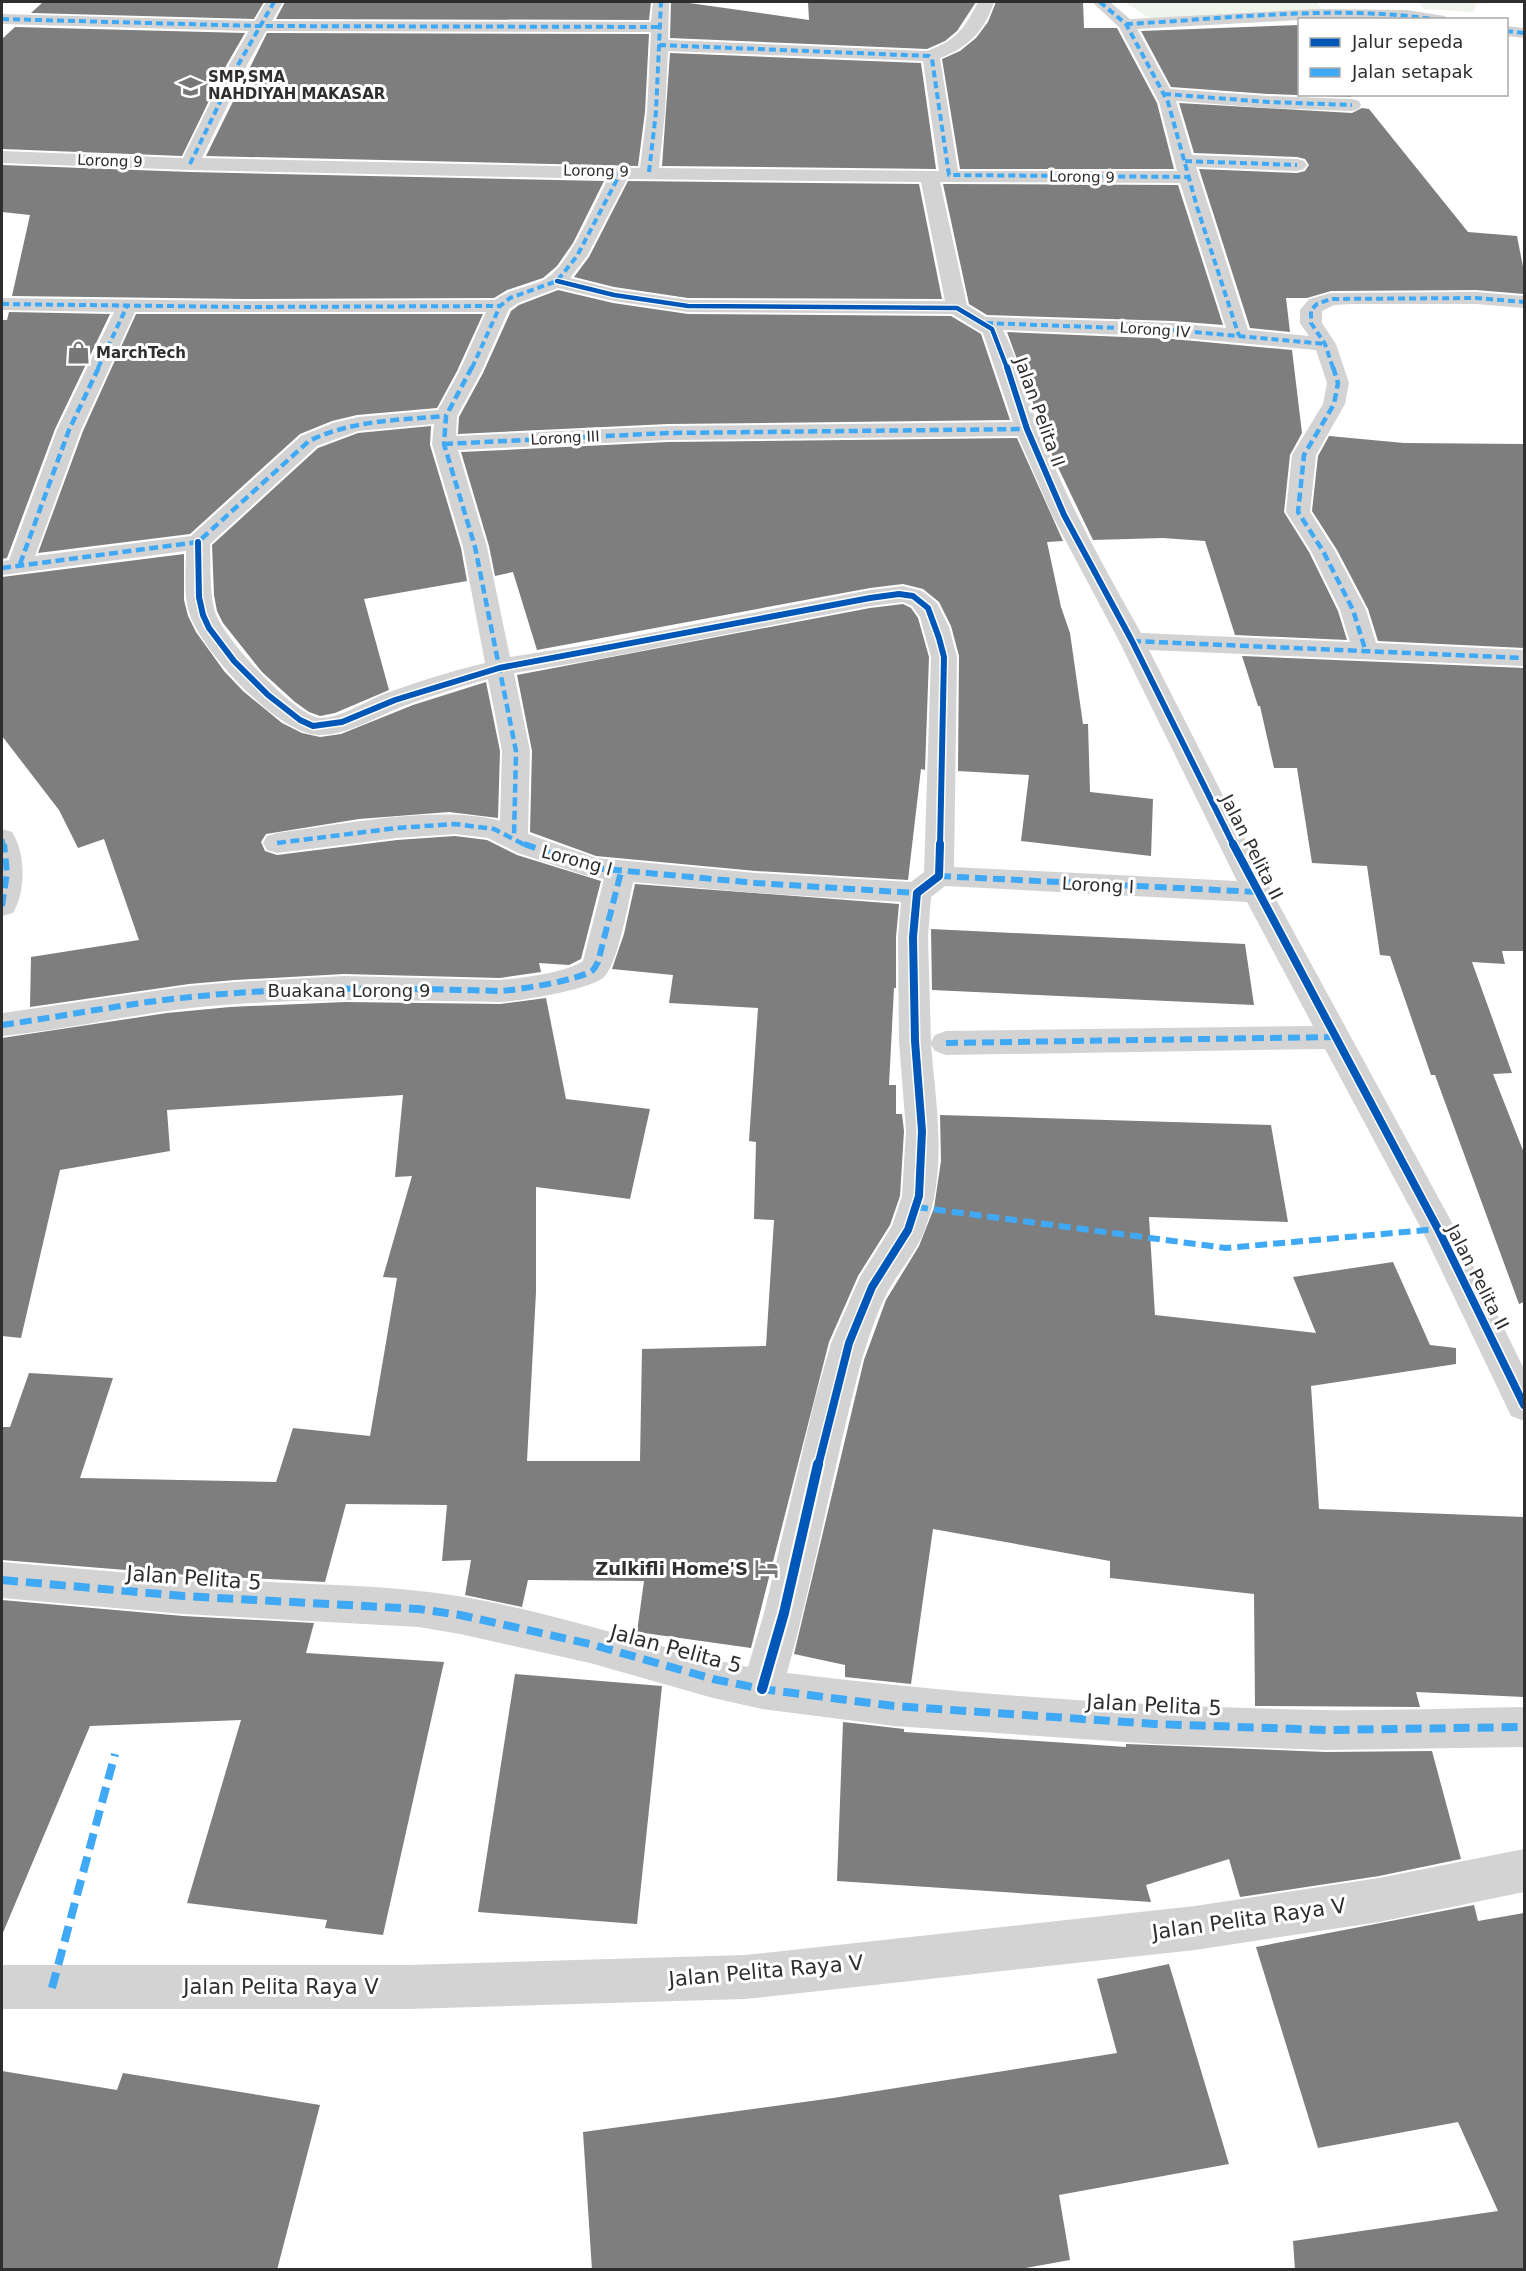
<svg xmlns="http://www.w3.org/2000/svg" width="1526" height="2271" viewBox="0 0 1526 2271" font-family="'DejaVu Sans',sans-serif">
<style>
.green{fill:#f0f5ec}
.building{fill:#7e7e7e}
.lines{fill:none;stroke-linecap:round;stroke-linejoin:round}
.minor{fill:#d3d3d3;fill-rule:evenodd}
.quiet-far3{stroke:#3fa9f5;stroke-width:4;stroke-dasharray:7 4;stroke-linecap:butt}
.quiet-far2{stroke:#3fa9f5;stroke-width:4.5;stroke-dasharray:9 4.5;stroke-linecap:butt}
.quiet-far1{stroke:#3fa9f5;stroke-width:6;stroke-dasharray:12 6;stroke-linecap:butt}
.quiet{stroke:#3fa9f5;stroke-width:8;stroke-dasharray:16 8;stroke-linecap:butt}
.cycleway-far3-casing{stroke:#fff;stroke-width:7}
.cycleway-far2-casing{stroke:#fff;stroke-width:9}
.cycleway-far1-casing{stroke:#fff;stroke-width:11}
.cycleway-casing{stroke:#fff;stroke-width:14}
.cycleway-far3{stroke:#0057b8;stroke-width:4.5}
.cycleway-far2{stroke:#0057b8;stroke-width:6}
.cycleway-far1{stroke:#0057b8;stroke-width:8}
.cycleway{stroke:#0057b8;stroke-width:10}
.labels{text-anchor:middle;dominant-baseline:central;stroke-width:6;stroke-linejoin:round;paint-order:stroke}
.far-poi-label{font-size:15px;font-weight:bold;fill:#2e2e2e;stroke:#fff;text-anchor:start}
.far-street-label{font-size:15px;fill:#2e2e2e;stroke:#fff}
.street-label{font-size:18px;fill:#2e2e2e;stroke:#fff}
.poi-label{font-size:18px;font-weight:bold;fill:#2e2e2e;stroke:#fff;text-anchor:end}
.near-street-label{font-size:21px;fill:#2e2e2e;stroke:#fff}
</style>
<rect width="100%" height="100%" fill="#fff"/>
<path class="green" d="M1125,2H1317L1323,14L1155,22Z
M1419,2H1486L1487,3L1477,4L1473,12L1424,9Z"/>
<path class="building" d="M43,2H264L254,19L31,13Z
M285,2H651L649,20L276,19Z
M671,2H682L809,20L808,2H976L957,31L945,41L927,49L670,38Z
M996,2H1083L1084,28H1117L1157,103L1174,169H960L942,59L960,51L976,38L988,22Z
M1299,25V94H1350L1351,97L1268,94L1171,87L1141,31Z
M15,27L245,33L227,64L182,156L2,149V39Z
M267,33L649,34L645,112L638,166L206,156Z
M670,53L921,63L936,169L662,166Z
M1179,103L1352,113L1362,108L1369,109L1468,232L1517,236L1524,272V294L1476,290L1331,291L1307,298H1286L1290,332L1250,328L1199,169L1297,173L1305,171L1309,165L1305,159L1297,157L1194,153Z
M2,165L190,172L604,181L573,243L557,266L543,278L507,290L494,298L245,299L12,296L30,215L2,212Z
M628,181L919,184L942,299L688,298L614,287L574,277L589,257Z
M943,184L1178,185L1223,325L1173,321L987,315L969,304Z
M558,290L613,303L688,314L951,316L981,334L1010,420L668,424L458,434L459,417L483,373L511,311L519,305Z
M9,312L110,314L55,429L7,558L2,559V320H7Z
M136,314H483L457,371L437,408L357,415L332,421L300,434L190,534L38,553L83,431Z
M1007,332L1173,339L1292,350L1302,433L1290,455L1284,512L1309,552L1338,611L1347,640L1235,635L1205,541L1163,538L1093,540L1052,455Z
M431,426L430,445L461,548L467,581L364,599L389,690L335,713L320,716L309,712L295,702L262,672L223,623L217,611L214,595L212,545L318,448L358,433Z
M1329,436L1404,443L1524,444V648L1378,641L1368,609L1337,550L1312,511L1318,456Z
M1017,438L1063,541L1047,542L1061,607L1070,633L1083,724H1088L1090,792L1153,799L1151,856L1021,841L1029,775L958,771L959,656L951,626L939,602L923,589L903,584L870,588L537,650L513,572L495,576L489,546L461,452L668,442Z
M184,554V600L188,616L196,632L224,671L243,691L282,723L302,733L320,737L341,734L413,705L486,682L500,751L498,818L449,812L359,819L266,834L261,842L265,851L277,855L397,840L455,836L487,840L517,855L601,881L581,959L569,965L539,963L541,972L500,978L344,974L235,980L189,984L30,1007L31,957L139,940L104,839L78,848L59,810L2,736V577Z
M903,604L911,608L918,618L929,657L925,770L921,769L908,880L756,871L596,856L530,832L532,751L517,675L870,608Z
M1242,656L1524,668V951H1502L1505,964L1472,962L1512,1073L1493,1074L1524,1153V1302L1519,1304L1435,1075H1431L1390,956L1380,955L1367,866L1312,863L1297,768H1274L1260,706H1258Z
M635,884L899,904L896,937V988H894L889,1085H896V1114H902L904,1131L900,1196L890,1225L858,1276L829,1342L751,1648L637,1632L644,1581L528,1580L522,1607L465,1595L471,1560L442,1561L447,1505L346,1504L325,1582L188,1575L2,1560V1427H10L29,1373L113,1378L80,1478L276,1482L293,1428L370,1436L397,1278L383,1277L412,1176L395,1177L403,1095L167,1110L170,1151L60,1170L21,1338L2,1336V1038L167,1013L230,1007L345,1002L500,1004L546,998L566,1099L650,1109L630,1199L536,1187V1292L527,1461H640L642,1349L766,1346L774,1220L754,1219L756,1142L749,1141L758,1008L669,1003L673,975L612,969L624,934Z
M931,929L1245,944L1254,1005L932,990Z
M940,1115L1271,1125L1288,1222L1149,1217L1155,1315L1316,1333L1293,1277L1393,1262L1430,1345L1456,1348V1364L1311,1386L1319,1509L1524,1517V1697L1416,1692L1420,1707L1255,1706L1254,1594L1110,1578V1561L933,1529L911,1684L845,1677V1665L794,1654L864,1360L886,1300L919,1246L934,1208L941,1161Z
M2,1600L183,1616L314,1623L306,1653L444,1662L383,1935L325,1928L327,1920L187,1903L241,1720L90,1726L2,1935Z
M515,1674L662,1686L637,1924L478,1912Z
M843,1722L904,1729V1732L1126,1747V1744L1326,1752L1432,1751L1461,1859L1379,1876L1240,1897L1229,1859L1146,1885L1151,1902L837,1881Z
M1474,1905L1478,1921L1524,1913V2270H1295L1293,2241L1498,2211L1458,2122L1318,2148L1256,1947Z
M1169,1964L1229,2164L1059,2195L1070,2260L1014,2270H592L583,2132L833,2098L1117,2053L1097,1979Z
M2,2071L117,2090L123,2073L320,2105L277,2270H2Z"/>
<g class="lines">
<path class="minor" d="M266,2H283L272,21L651,22L653,2H669L668,40L927,51C957,40 964,29 978,2H994C985,30 968,48 940,58L958,171H1177L1159,102L1119,27L1092,2H1110L1130,19L1318,9L1407,10L1445,16L1447,20H1300L1137,29L1170,89L1268,96L1352,99L1359,101L1361,105L1359,109L1352,111L1268,108L1176,101L1192,155L1297,159L1304,161L1307,165L1304,169L1297,171L1196,167L1248,330L1309,336L1300,323V310L1309,299L1331,293L1476,292L1524,296V308L1476,304H1352L1334,305L1322,311V323L1336,344L1349,383L1345,404L1316,455L1310,512L1335,551L1366,610L1376,643L1524,650V666L1149,650L1272,892L1450,1219L1524,1369V1421L1511,1416L1423,1232L1325,1049L946,1055L935,1051L931,1045C936,1105 948,1171 925,1229C917,1251 900,1270 888,1291C877,1312 869,1337 862,1359C834,1463 816,1569 787,1673C965,1695 1145,1707 1325,1710C1391,1711 1458,1708 1524,1707V1747L1326,1750L1155,1744L894,1726L762,1709L713,1698L590,1663L460,1634L419,1627L183,1614L2,1598V1562C85,1569 167,1577 250,1581C319,1585 390,1585 458,1596C556,1612 651,1647 748,1667L764,1613L815,1399L831,1343L860,1277L892,1226L902,1196L906,1131L899,1041L898,937L901,902L756,893L633,882C629,901 617,968 603,978C587,990 521,1001 500,1002C396,1000 294,997 191,1008C127,1015 65,1030 2,1036V1013L189,986L235,982L344,976L500,980C522,978 565,973 583,961L604,879L584,875L518,853L488,838L455,834L397,838L277,853L267,850L263,843L267,836L277,833C340,825 440,804 500,821L502,751L488,679C459,687 430,696 401,707C376,717 348,735 320,735C278,735 203,652 190,615C183,595 186,572 186,551L2,575V561L9,560L57,430L114,312L2,310V298L245,301L495,300C511,287 536,287 550,276C573,257 594,205 608,179L190,170L2,163V151L183,158L229,65L249,31L2,24V14L255,21ZM266,31L651,32L647,112L640,168L202,158L247,65ZM668,51L923,61L939,171L659,168L665,112ZM627,179L921,182L945,301L688,300L614,289L570,278L587,256ZM940,182L1180,183L1226,328L1173,323L986,317L967,305ZM558,288L614,301L688,312L952,314L983,333L1013,422L668,426L456,436L457,416L481,372L509,309L518,303ZM135,312H486L459,372L438,410L358,417L333,423L301,436L191,536L35,556L81,430ZM1003,330L1173,337L1316,350L1327,383L1323,404L1292,455L1286,512L1311,551L1340,610L1350,642L1141,633C1104,567 1066,500 1039,429C1026,396 1019,361 1003,330ZM434,424L432,444L463,547L485,663C451,671 417,682 384,694C367,701 338,719 320,718C294,716 223,637 215,612C209,591 211,566 210,544L317,446L358,431ZM1018,436L1052,515L1119,641L1237,881L954,867L957,657L949,627L937,603L922,591L903,586L870,590L593,644L510,657L487,547L458,450L668,440ZM903,602L912,606L920,617L931,657L924,872L911,882L756,873L596,858L528,834L530,751L514,673L593,660L870,606ZM945,886L1247,902L1313,1026L946,1031L935,1035L931,1042L928,937L931,897Z
M1506,26L1524,28V38L1506,36Z
M2,829L12,832C26,854 26,891 13,913L2,916Z
M1524,1849V1892L1379,1922L1195,1950L745,1999L408,2009H2V1965H408L745,1955L1195,1906L1379,1878Z"/>
<path class="quiet-far3" d="M1100,2L1126,24L1168,102L1197,207L1239,336
M2,19L259,26L658,27
M1126,24C1228,19 1338,4 1439,20
M1506,31L1524,33
M659,45L929,56L932,59L949,175L1190,177
M1164,94L1268,102L1352,105
M1185,161L1297,165
M190,164L238,65L274,2
M649,172L656,112L661,2
M2,304L245,307L500,306
M986,323L1173,330L1325,344
M98,368L128,304
M472,368L500,306L510,298L557,281L577,256L621,172
M1333,368L1325,344L1311,323V310L1317,304L1331,299L1476,298L1524,302"/>
<path class="quiet-far2" d="M472,367L446,416L444,444L475,547L516,751L514,837
M1333,367L1338,383L1334,404L1304,455L1298,512L1323,551L1353,610L1365,649
M444,444L668,433L1027,429
M20,564L69,430L99,367
M2,568L198,542L309,441C352,420 399,420 446,416
M1132,641L1524,658
M2,839L4,846
M277,843L397,828L455,824L494,829L527,846"/>
<path class="quiet-far1" d="M524,844L594,868L756,883L917,893
M939,876L1257,892
M2,906L7,873L4,844
M2,1025C65,1016 128,1003 191,997C295,986 396,988 500,991C518,990 580,980 593,970C595,968 596,965 598,962L621,872
M946,1043L1335,1037
M916,1207L1226,1248L1438,1229"/>
<path class="quiet" d="M2,1580L183,1596L419,1609L460,1615L590,1644L713,1679L762,1689L894,1706L1155,1724L1326,1730L1524,1727
M52,1988L115,1754"/>
<defs>
<path id="cycleway-far3" d="M557,281L614,295L688,306L957,308L992,329L1007,368"/>
<path id="cycleway-far2" d="M1007,367L1027,429L1064,515L1132,641L1234,846
M198,542L199,597L203,615L209,628L234,661L268,695L300,720L313,726L342,722L395,700L499,668L870,598L899,594L913,596L928,608L939,638L944,657L940,846"/>
<path id="cycleway-far1" d="M1233,844L1438,1229L1524,1405
M818,1466L849,1343L872,1287L908,1230L919,1196L922,1131L915,1041L913,937L917,893L939,876L940,844"/>
<path id="cycleway" d="M762,1689L784,1613L818,1464"/>
</defs>
<use href="#cycleway-far3" class="cycleway-far3-casing"/>
<use href="#cycleway-far2" class="cycleway-far2-casing"/>
<use href="#cycleway-far1" class="cycleway-far1-casing"/>
<use href="#cycleway" class="cycleway-casing"/>
<use href="#cycleway-far3" class="cycleway-far3"/>
<use href="#cycleway-far2" class="cycleway-far2"/>
<use href="#cycleway-far1" class="cycleway-far1"/>
<use href="#cycleway" class="cycleway"/>
</g>
<defs>
<symbol id="school-bare" viewBox="-9 -9 18 18"><path d="M0-5L7-2L0 1L-7-2ZM-4 1L0 2.5L4 1V4Q0 6-4 4Z" fill="#777" stroke="#fff" stroke-width="2.5" paint-order="stroke"/></symbol>
<symbol id="shop-bare" viewBox="-9 -9 18 18"><path d="M-5-2.5h2.3a2.7 3.5 0 0 1 5.4 0H5L5.5 6h-11ZM-1.5-2.5h3a1.5 2.3 0 0 0-3 0Z" fill="#777" stroke="#fff" stroke-width="2.5" paint-order="stroke"/></symbol>
<symbol id="hotel-bare" viewBox="-9 -9 18 18"><path d="M-6-4.5h1.5V1H6V5H4.5V3h-9V5H-6ZM-4 0a1.8 1.8 0 1 1 3.6 0ZM.5 0V-2.5h3Q6-2.5 6 0Z" fill="#777" stroke="#fff" stroke-width="2.5" paint-order="stroke"/></symbol>
</defs>
<g fill-rule="evenodd">
<use href="#school-bare" x="174" y="70" width="33" height="33"/>
<use href="#shop-bare" x="62" y="336" width="33" height="33"/>
<use href="#hotel-bare" x="750" y="1552" width="33" height="33"/>
</g>
<g class="labels">
<g class="far-poi-label">
<text x="208" y="77">SMP,SMA<tspan x="208" dy="17">NAHDIYAH MAKASAR</tspan></text>
<text x="96" y="353">MarchTech</text>
</g>
<g class="far-street-label">
<text transform="translate(110 161) rotate(2)">Lorong 9</text>
<text transform="translate(596 171) rotate(1)">Lorong 9</text>
<text transform="translate(1082 177) rotate(1)">Lorong 9</text>
<text transform="translate(1155 330) rotate(4)">Lorong IV</text>
<text transform="translate(565 438) rotate(-3)">Lorong III</text>
</g>
<g class="street-label">
<text transform="translate(1040 412) rotate(70)">Jalan Pelita II</text>
<text transform="translate(1252 847) rotate(63)">Jalan Pelita II</text>
<text transform="translate(577 860) rotate(15)">Lorong I</text>
<text transform="translate(1098 885) rotate(3)">Lorong I</text>
<text x="349" y="990">Buakana Lorong 9</text>
<text transform="translate(1478 1277) rotate(63)">Jalan Pelita II</text>
</g>
<g class="poi-label">
<text x="748" y="1568">Zulkifli Home'S</text>
</g>
<g class="near-street-label">
<text transform="translate(194 1578) rotate(4)">Jalan Pelita 5</text>
<text transform="translate(676 1649) rotate(15)">Jalan Pelita 5</text>
<text transform="translate(1154 1705) rotate(3)">Jalan Pelita 5</text>
<text transform="translate(1249 1919) rotate(-8)">Jalan Pelita Raya V</text>
<text transform="translate(766 1971) rotate(-5)">Jalan Pelita Raya V</text>
<text x="281" y="1987">Jalan Pelita Raya V</text>
</g>
</g>
<rect width="1526" height="2271" fill="none" stroke="#2e2e2e" stroke-width="6"/>
<rect x="1298" y="18" width="210" height="78" fill="#ffffff" stroke="#ababab" stroke-width="1.5"/>
<rect x="1310" y="38" width="30" height="9" fill="#0057b8" stroke="#ababab" stroke-width="1.5"/>
<text x="1352" y="48" font-size="18" fill="#2e2e2e">Jalur sepeda</text>
<rect x="1310" y="68" width="30" height="9" fill="#3fa9f5" stroke="#ababab" stroke-width="1.5"/>
<text x="1352" y="78" font-size="18" fill="#2e2e2e">Jalan setapak</text>
</svg>
